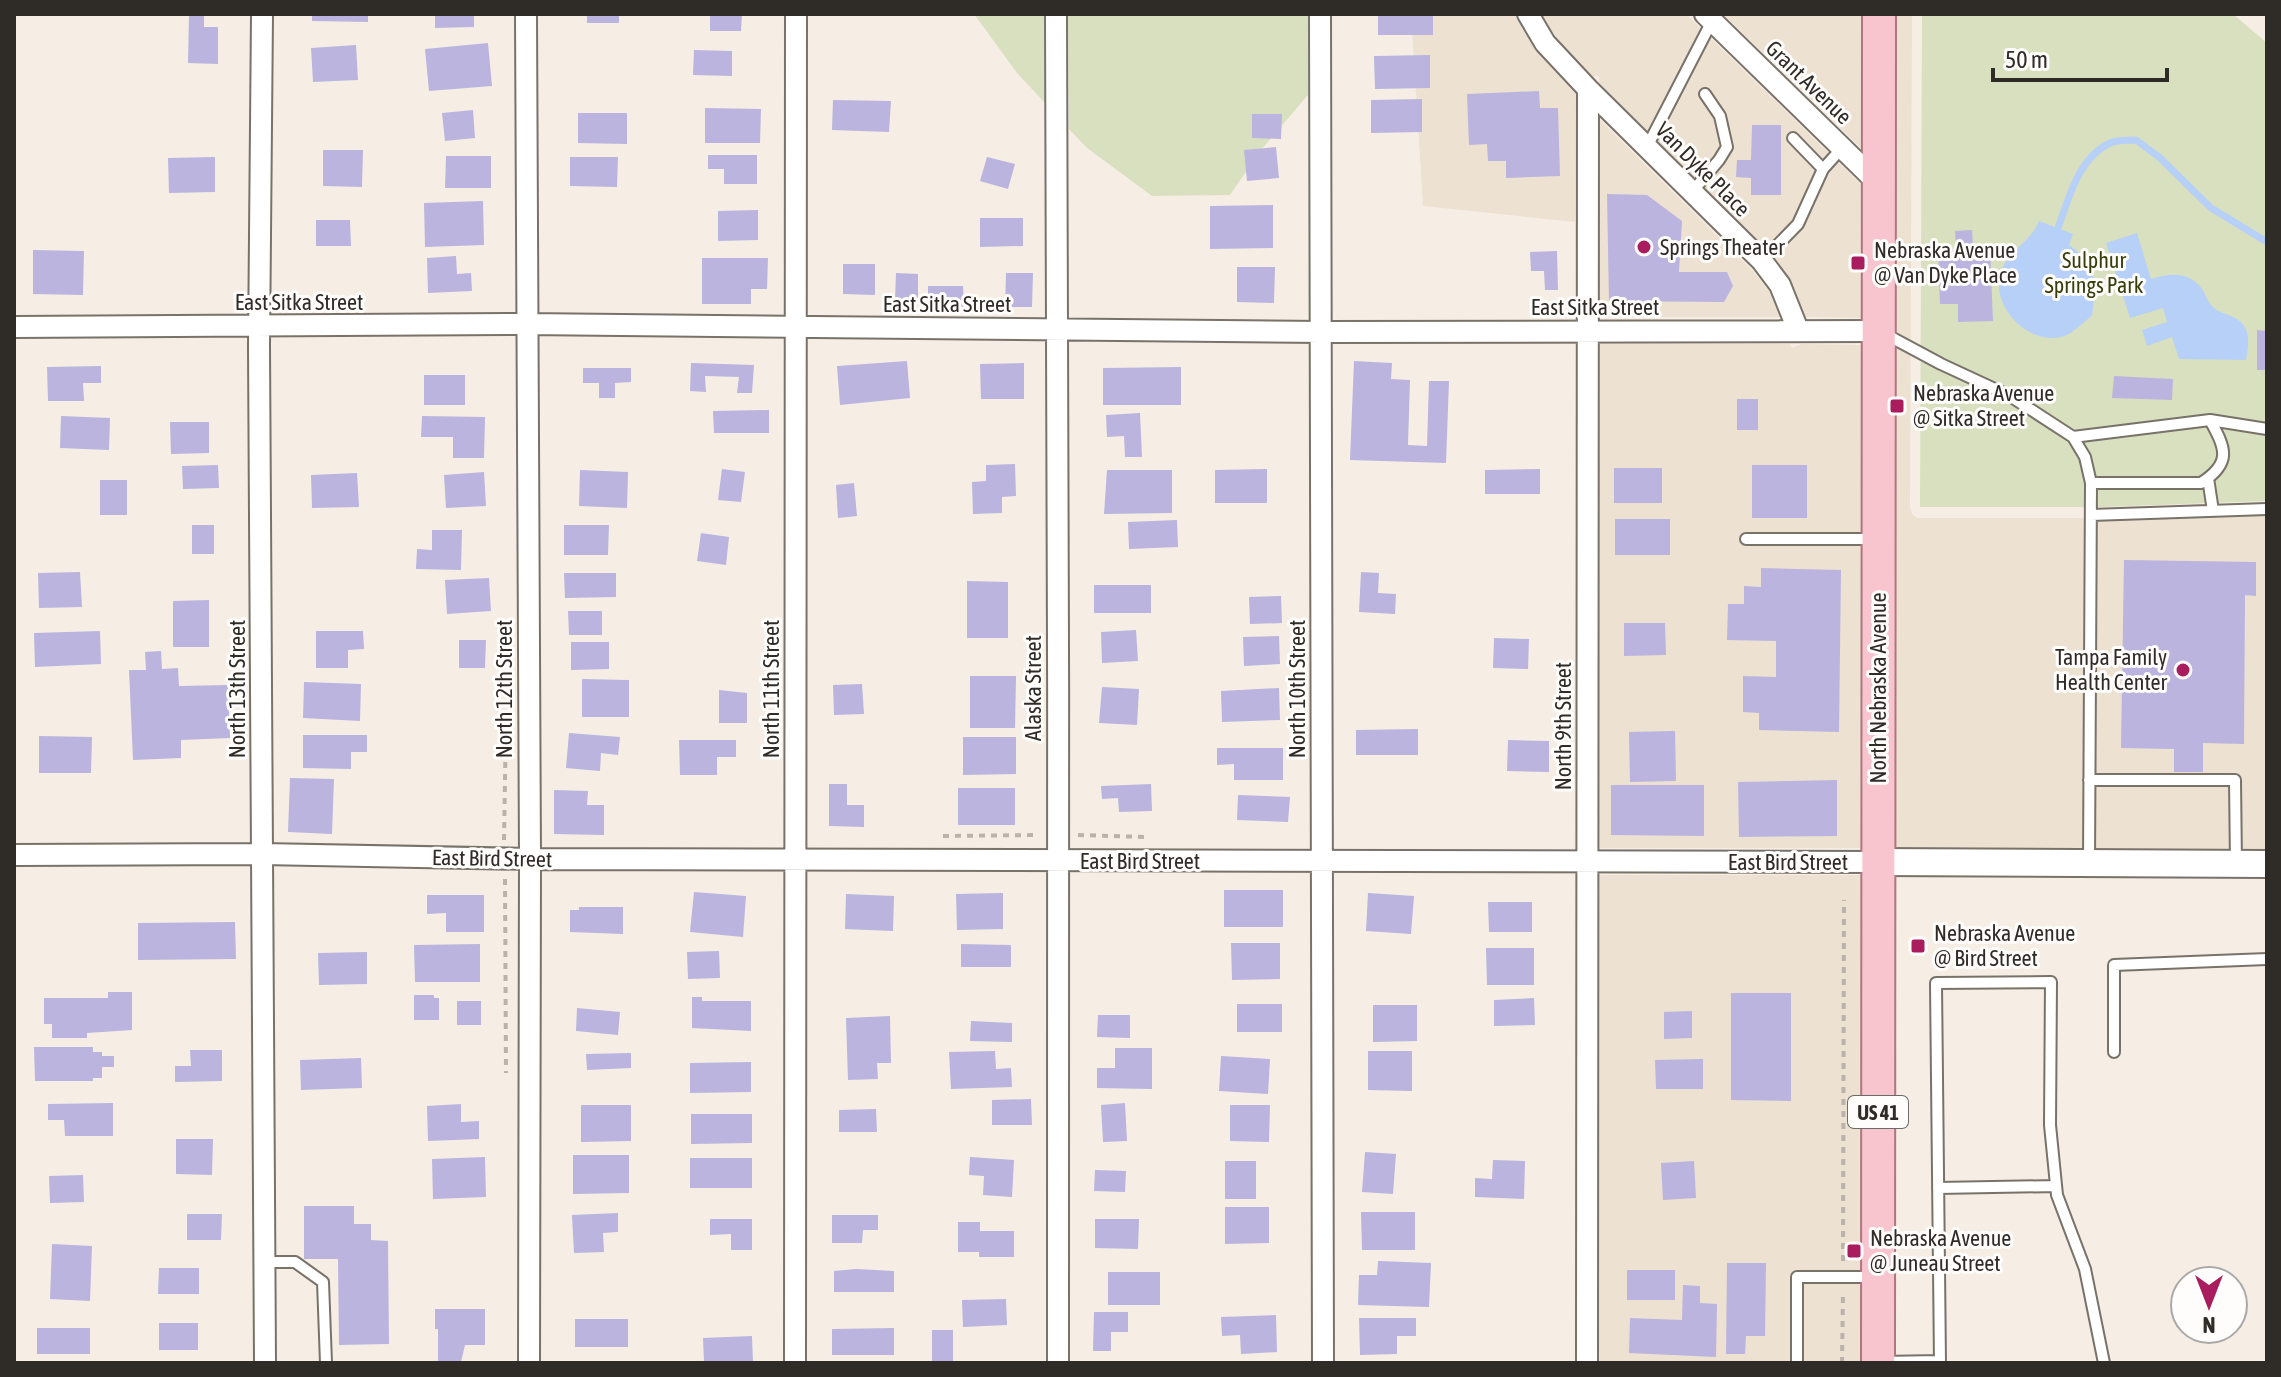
<svg xmlns="http://www.w3.org/2000/svg" width="2281" height="1377" viewBox="0 0 2281 1377" font-family="'Asap Condensed',sans-serif">
<style>
.built{fill:#ede1d1}
.green{fill:#d9e0c0}
.water{fill:#b6d0f7}
.lines{fill:none;stroke-linecap:round;stroke-linejoin:round}
.stream{stroke:#b6d0f7;stroke-width:7}
.building{fill:#bab4df}
.service-casing{stroke:#787269;stroke-width:14}
.minor-casing{stroke:#787269;stroke-width:24}
.tertiary-casing{stroke:#787269;stroke-width:30}
.primary-casing{stroke:#ae767e;stroke-width:36}
.path{stroke:#b9b3ab;stroke-width:4;stroke-dasharray:6 6;stroke-linecap:butt}
.service{stroke:#fff;stroke-width:10}
.minor{stroke:#fff;stroke-width:20}
.tertiary{stroke:#fff;stroke-width:26}
.primary{stroke:#f8c5ce;stroke-width:32}
.poi-dot{fill:#a91c5d;stroke:#fefdfb;stroke-width:3}
.labels{text-anchor:middle;dominant-baseline:central;stroke-width:6;stroke-linejoin:round;paint-order:stroke}
.shield{fill:#fefdfb;stroke:#6d6b67;stroke-width:2}
.shield-label{font-size:20px;font-weight:bold;fill:#2f2c28}
.street-label{font-size:22px;fill:#2f2c28;stroke:#fefdfb}
.poi-label{font-size:22px;fill:#2f2c28;stroke:#fefdfb;text-anchor:start}
.park-label{font-size:22px;fill:#373e09;stroke:#fefdfb}
</style>
<rect width="100%" height="100%" fill="#f6eee5"/>
<path class="built" d="M1411,14H1514L1535,50L1576,95L1575,317V222L1423,206Z
M1542,14H1686L1868,191L1866,318L1806,317L1791,280L1769,251L1599,83V76H1592L1554,35Z
M1723,14H1867L1868,155Z
M1891,14H1912L1910,507L1912,514L1917,518H2102L2267,512V850L1889,848L1892,190L1896,184L1892,179Z
M1599,119L1753,271L1770,293L1780,317H1599Z
M1599,344H1790L1792,348L1801,344L1866,345L1863,848H1599Z
M1599,875H1863L1866,1363H1599Z"/>
<path class="green" d="M974,14H1044L1045,103L1017,73Z
M1068,14H1309L1308,95L1261,150L1230,195L1152,196L1087,148L1069,129Z
M1922,14H2233L2267,43V501L2102,507H1920Z"/>
<path class="water" d="M2039,221L2073,234L2069,245C2099,266 2096,283 2092,316C2083,322 2072,335 2061,337C2029,345 1992,308 2000,276C2005,251 2031,243 2039,221Z
M2137,233L2151,279C2170,273 2189,271 2202,289C2206,294 2207,301 2211,305C2218,313 2225,313 2233,317C2252,326 2249,343 2246,360L2179,359L2172,337L2147,346L2142,330L2167,322L2163,308L2130,318L2106,243Z"/>
<g class="lines">
<path class="stream" d="M2058,228C2069,198 2078,158 2110,143C2117,140 2128,140 2136,140L2159,157L2211,208L2267,242"/>
</g>
<path class="building" d="M189,14H204V27H218V64L188,63Z
M312,14H368V22L312,21Z
M435,14H474V27L435,28Z
M587,14H619V23H587Z
M710,14H742L741,31H710Z
M1378,14H1433V35H1378Z
M488,43L492,86L429,91L425,49Z
M356,45L358,80L313,82L311,48Z
M694,50L732,51V76L693,75Z
M1430,55V88L1375,89L1374,56Z
M1539,91L1540,108H1558L1560,176L1506,178V161H1488L1487,144L1469,145L1467,94Z
M1422,99V132L1371,133V100Z
M833,100L891,101L889,132L832,130Z
M705,108L761,109L760,143H705Z
M473,110L475,138L445,141L442,113Z
M578,113H627V144L578,143Z
M1252,114H1282L1281,139L1252,138Z
M1752,125H1781V195H1751V178L1736,177L1737,160H1751Z
M1276,147L1279,178L1247,181L1244,150Z
M323,150H363L362,187L323,186Z
M708,155H757V184H724V169H708Z
M446,156H491V188H445Z
M215,157V192L169,193L168,158Z
M570,157H618L617,187L570,186Z
M987,157L1015,164L1008,189L980,181Z
M1607,194L1647,195L1682,221L1679,272H1727L1733,286L1724,302L1609,301Z
M483,201L484,245L425,247L424,203Z
M1273,205V248L1210,249V206Z
M758,210V240L718,241V211Z
M980,218H1023V246L980,247Z
M316,220H350L351,246H316Z
M1972,230L1973,248H1990L1993,321L1958,322V304H1940L1938,250L1956,249L1955,231Z
M33,250L84,251L83,295L33,294Z
M1557,251L1558,290H1545L1544,271H1531L1530,252Z
M456,256L457,274L471,273L472,291L428,293L427,258Z
M702,258H768L767,289H751V304H702Z
M843,264H875V295L843,294Z
M1237,267H1275L1274,303L1237,302Z
M896,273L918,274V301H895Z
M1006,273H1033L1032,307H1005Z
M928,286H963L964,307H928Z
M2257,330L2267,331V370H2257Z
M907,361L910,398L840,405L837,366Z
M1354,361L1392,363L1391,379L1410,380L1408,445L1427,446L1429,381H1449L1446,463L1350,460Z
M691,363L754,365L752,393H737L739,377L705,376L706,392L690,391Z
M1024,363V399H981L980,364Z
M101,366V383H83L84,401H48L47,367Z
M1181,367V405H1103V368Z
M583,368H631V382L615,383V398H599V383H583Z
M424,375H465V405H424Z
M2114,376L2173,379L2172,400L2112,398Z
M1737,399H1758V430H1737Z
M769,410V433H714L713,411Z
M1140,413L1142,457H1125L1124,436L1107,437L1106,415Z
M61,416L110,418L109,450L60,448Z
M422,416L485,417L484,458H453V437H421Z
M170,422H209V453L171,454Z
M1015,464L1016,496L1002,497V513L973,514L972,482L986,481V465Z
M218,465L219,488L183,489L182,466Z
M1752,465H1807V518H1752Z
M1614,468H1662V503H1614Z
M722,469L745,472L741,502L718,500Z
M1267,469V503H1215V470Z
M1540,469V494H1485V470Z
M580,470L628,472L627,508L579,506Z
M1107,470H1172V513L1104,514Z
M484,472L486,506L446,508L444,475Z
M357,473L359,507L312,508L311,475Z
M100,480H127V515H100Z
M854,483L857,516L838,518L836,485Z
M1615,519H1670V555H1615Z
M1177,520L1178,547L1129,549L1128,522Z
M192,525H214V554H192Z
M564,525H609L608,555H564Z
M432,530H462L461,570L416,569L417,549L432,550Z
M701,533L729,537L726,565L697,561Z
M2124,560L2256,562V596L2245,595L2244,744L2203,743V772H2174V749L2121,748Z
M1761,568L1841,570L1839,732L1759,730V713L1743,712V676L1776,677V641L1727,640L1728,604H1744V586L1761,587Z
M80,572L82,607L39,608L38,573Z
M1361,572L1379,573L1378,593L1396,594L1395,614L1359,612Z
M564,573H616V597L565,598Z
M489,578L491,611L447,614L445,580Z
M967,581L1008,582V638H967Z
M1094,585H1151V613H1094Z
M1281,596L1282,623L1250,624L1249,597Z
M209,600V647H173V601Z
M568,611H602V635H569Z
M1624,623H1665L1666,655L1624,656Z
M1136,630L1138,661L1102,663L1101,632Z
M100,631L101,664L35,667L34,633Z
M316,631H363L364,649L348,650V668H316Z
M1279,636L1280,664L1244,666L1243,637Z
M1494,638L1529,639L1528,669L1493,668Z
M459,640H486L485,668H459Z
M571,642H609V669L571,670Z
M161,651L162,669L178,668L179,686L228,685L230,738L181,740V758L133,760L129,670H146L145,652Z
M970,676H1016L1015,728H970Z
M582,679L629,680V717H582Z
M304,682L361,684L360,721L303,718Z
M862,684L864,714L834,715L833,685Z
M1102,687L1139,689L1137,725L1099,723Z
M1279,688L1280,720L1222,722L1221,691Z
M719,690L747,693V723H719Z
M1418,729V755H1356V730Z
M1675,731L1676,781L1630,782L1629,732Z
M569,733L620,737L618,755L601,753L600,771L566,768Z
M303,735H367V752H351V769L303,768Z
M39,736L92,737L91,773H39Z
M963,737H1016V774L963,775Z
M679,740H736V757H717V775H680Z
M1508,740L1549,741V772L1507,771Z
M1217,748H1283V780H1234V764L1217,765Z
M290,778L334,779L332,834L288,832Z
M1837,780V836L1739,837L1738,782Z
M829,784H847V805H864V827L829,826Z
M1151,784L1152,811L1119,812L1118,798L1102,799L1101,786Z
M1611,785H1704V836L1611,835Z
M958,788H1015V825H958Z
M554,790L588,791L587,805H604V835L554,834Z
M1238,795L1290,797L1288,822L1237,820Z
M1224,890H1283V927H1224Z
M694,892L746,896L743,937L690,932Z
M1003,893V929L957,930L956,894Z
M1368,893L1414,896L1411,934L1366,931Z
M846,894L894,896L893,931L845,929Z
M427,895H484V932H446V913L427,914Z
M1488,902H1532V932H1489Z
M579,907H623V934L570,932V910H579Z
M235,922L236,959L138,960V923Z
M1231,943H1280V979L1232,980Z
M480,944V982H415L414,945Z
M961,944L1011,945V967H961Z
M1486,948H1534V985H1487Z
M719,951L720,978L688,979L687,952Z
M367,952V984L319,985L318,953Z
M108,992H132V1030L87,1033V1038H52V1024H44V998H108Z
M1731,993H1791V1101L1731,1100Z
M414,995H434V998H439V1020H414Z
M692,997H702V1001H751V1031L692,1028Z
M1534,998L1535,1025L1494,1026V1000Z
M457,1001H481V1025H457Z
M1237,1004H1282V1032H1237Z
M1373,1005H1417V1041L1373,1042Z
M577,1008L620,1012L618,1035L576,1031Z
M1692,1011V1038L1664,1039V1012Z
M1098,1015H1130V1038L1097,1037Z
M890,1016L891,1063H877L878,1079L848,1080L846,1018Z
M971,1021L1012,1023V1042L970,1041Z
M34,1047H93V1052H102V1056H114V1067H102V1078H93V1081H35Z
M1115,1048H1152V1089L1097,1088V1068H1115Z
M190,1050H222V1081L175,1082V1066H191Z
M995,1051L996,1069L1011,1068L1012,1087L951,1089L949,1052Z
M1368,1051H1412V1091L1368,1090Z
M631,1053V1068L587,1070L586,1054Z
M1221,1056L1270,1059L1268,1094L1219,1091Z
M361,1058L362,1088L301,1090L300,1060Z
M1703,1059V1089H1656L1655,1060Z
M751,1062V1092L690,1093V1063Z
M1031,1099L1032,1125H992V1100Z
M113,1103V1136H65L64,1120H48V1104Z
M1125,1103L1127,1141L1103,1142L1101,1105Z
M461,1104V1122L479,1121V1139L428,1141L427,1106Z
M581,1105H631V1141L581,1142Z
M1230,1105H1270L1269,1142L1230,1141Z
M876,1109L877,1132H839V1110Z
M691,1114H752V1143L691,1144Z
M176,1139H213L212,1175L176,1174Z
M1365,1152L1396,1154L1393,1194L1362,1192Z
M573,1155H629V1193L573,1194Z
M485,1157L486,1197L433,1199L432,1159Z
M970,1157L1014,1160L1012,1197L983,1195L984,1176L969,1175Z
M690,1158H752V1188H690Z
M1493,1160L1525,1161L1524,1199L1475,1197V1178L1492,1179Z
M1225,1161H1256V1199H1225Z
M1694,1161L1696,1198L1663,1200L1661,1163Z
M1095,1170L1126,1171L1125,1192L1094,1191Z
M83,1175L84,1202L50,1203L49,1176Z
M304,1206H354V1224H371V1240L388,1241L389,1344L339,1345L338,1259H304Z
M1225,1207H1269V1243L1225,1244Z
M1361,1212H1415V1250H1362Z
M618,1213V1232L603,1233L604,1252L574,1253L572,1215Z
M187,1214H222L221,1240H187Z
M832,1215H878V1230H863L862,1243H832Z
M710,1219H752V1250H731V1234L710,1235Z
M1095,1219H1139L1138,1249L1095,1248Z
M958,1222H980V1231H1014V1257H979V1252H958Z
M52,1244L92,1246L90,1301L50,1299Z
M1378,1261L1431,1263L1429,1307L1358,1305L1359,1275H1377Z
M1727,1263H1766L1765,1336H1746L1745,1354H1726Z
M159,1268H199V1294H158Z
M856,1269L894,1271V1292H834V1271Z
M1627,1270H1675V1300H1627Z
M1108,1272H1160V1305H1108Z
M1683,1285L1700,1286V1303L1717,1304L1716,1357L1629,1353L1630,1318L1682,1320Z
M1006,1299L1007,1325L963,1327L962,1300Z
M435,1309H485V1345H465L461,1362H438V1329H435Z
M1094,1312H1128V1332H1111V1351H1093Z
M1276,1315L1277,1352L1241,1354L1240,1335L1222,1336L1221,1317Z
M1359,1318H1416V1336H1397V1354L1360,1355Z
M575,1319H628V1347H575Z
M159,1323H198V1350H159Z
M37,1328H90V1354H37Z
M894,1328V1355H832V1329Z
M932,1330H953V1361H932Z
M752,1336L753,1362L704,1363L703,1338Z"/>
<g class="lines">
<defs>
<path id="service" d="M1647,147L1712,21
M1823,169L1842,148
M1692,192L1719,160L1727,147L1720,116L1705,94
M1762,261L1798,224L1823,169L1793,138
M1885,334L1941,364L2010,396L2073,437L2085,457L2091,483L2089,862
M2073,437L2210,420L2267,429
M2208,478L2213,511
M2091,483H2201C2232,463 2226,449 2210,420
M2091,515L2267,509
M1746,539H1873
M2089,780H2235L2236,864
M2114,1052V965L2267,959
M1938,1188L2056,1186
M264,1262H295L323,1282L326,1363
M1880,1362L1940,1361
M1797,1363V1277H1873
M1940,1363L1936,983L2051,982L2050,1125L2057,1195L2085,1269L2104,1363"/>
<path id="minor" d="M262,14L259,346L265,1363
M526,14L530,859L529,1363
M1056,14C1060,464 1057,913 1058,1363
M1320,14L1323,1363
M1528,14L1545,43L1588,89L1762,261L1780,285L1798,330
M1705,14L1880,185
M14,327L526,324L1320,332L1880,331
M14,855L262,854L530,859L1877,862
M795,1363L796,14
M1587,1363L1588,89"/>
<path id="tertiary" d="M1877,862L2267,864"/>
<path id="primary" d="M1878,1363L1879,14"/>
</defs>
<use href="#service" class="service-casing"/>
<use href="#minor" class="minor-casing"/>
<use href="#tertiary" class="tertiary-casing"/>
<use href="#primary" class="primary-casing"/>
<path class="path" d="M1078,835L1146,837
M943,836L1039,835
M504,840L506,720
M505,879L506,1073
M1843,1261L1844,900
M1842,1363L1843,1293"/>
<use href="#service" class="service"/>
<use href="#minor" class="minor"/>
<use href="#tertiary" class="tertiary"/>
<use href="#primary" class="primary"/>
</g>
<g class="poi-dot">
<circle cx="1644" cy="247" r="8"/>
<rect x="1850" y="255" width="16" height="16" rx="4"/>
<rect x="1889" y="398" width="16" height="16" rx="4"/>
<circle cx="2183" cy="670" r="8"/>
<rect x="1910" y="938" width="16" height="16" rx="4"/>
<rect x="1846" y="1243" width="16" height="16" rx="4"/>
</g>
<g class="labels">
<rect class="shield" x="1848" y="1096" width="60" height="32" rx="6"/>
<g class="shield-label">
<text x="1878" y="1112">US 41</text>
</g>
<g class="street-label">
<text transform="translate(1809 82) rotate(44)">Grant Avenue</text>
<text transform="translate(1703 169) rotate(45)">Van Dyke Place</text>
<text x="299" y="302">East Sitka Street</text>
<text x="947" y="304">East Sitka Street</text>
<text x="1595" y="307">East Sitka Street</text>
<text transform="translate(1033 688) rotate(-90)">Alaska Street</text>
<text transform="translate(1878 688) rotate(-90)">North Nebraska Avenue</text>
<text transform="translate(237 689) rotate(-90)">North 13th Street</text>
<text transform="translate(504 689) rotate(-90)">North 12th Street</text>
<text transform="translate(771 689) rotate(-90)">North 11th Street</text>
<text transform="translate(1297 689) rotate(-90)">North 10th Street</text>
<text transform="translate(1563 726) rotate(-90)">North 9th Street</text>
<text transform="translate(492 858) rotate(1)">East Bird Street</text>
<text x="1140" y="861">East Bird Street</text>
<text x="1788" y="862">East Bird Street</text>
</g>
<g class="poi-label">
<text x="1660" y="247">Springs Theater</text>
<text x="1874" y="250">Nebraska Avenue<tspan x="1874" dy="25">@ Van Dyke Place</tspan></text>
<text x="1913" y="393">Nebraska Avenue<tspan x="1913" dy="25">@ Sitka Street</tspan></text>
<text x="2167" y="657" text-anchor="end">Tampa Family<tspan x="2167" dy="25">Health Center</tspan></text>
<text x="1934" y="933">Nebraska Avenue<tspan x="1934" dy="25">@ Bird Street</tspan></text>
<text x="1870" y="1238">Nebraska Avenue<tspan x="1870" dy="25">@ Juneau Street</tspan></text>
</g>
<g class="park-label">
<text x="2094" y="260">Sulphur<tspan x="2094" dy="25">Springs Park</tspan></text>
</g>
</g>
<rect width="2281" height="1377" fill="none" stroke="#2f2c28" stroke-width="32"/>
<g transform="translate(2209 1305) rotate(180)"><circle r="38" fill="#fefdfb" stroke="#aba9a7" stroke-width="2"/>
<path d="M0-6L14 30L0 20L-14 30Z" fill="#a91c5d"/>
<text y="-12" font-size="22" font-weight="bold" text-anchor="middle" fill="#2f2c28">N</text>
</g>
<path d="M1993 68v12h174v-12" fill="none" stroke="#2f2c28" stroke-width="4"/>
<text x="2005" y="68" font-size="24" fill="#2f2c28" stroke="#fefdfb" stroke-width="6" paint-order="stroke">50 m</text>
</svg>
